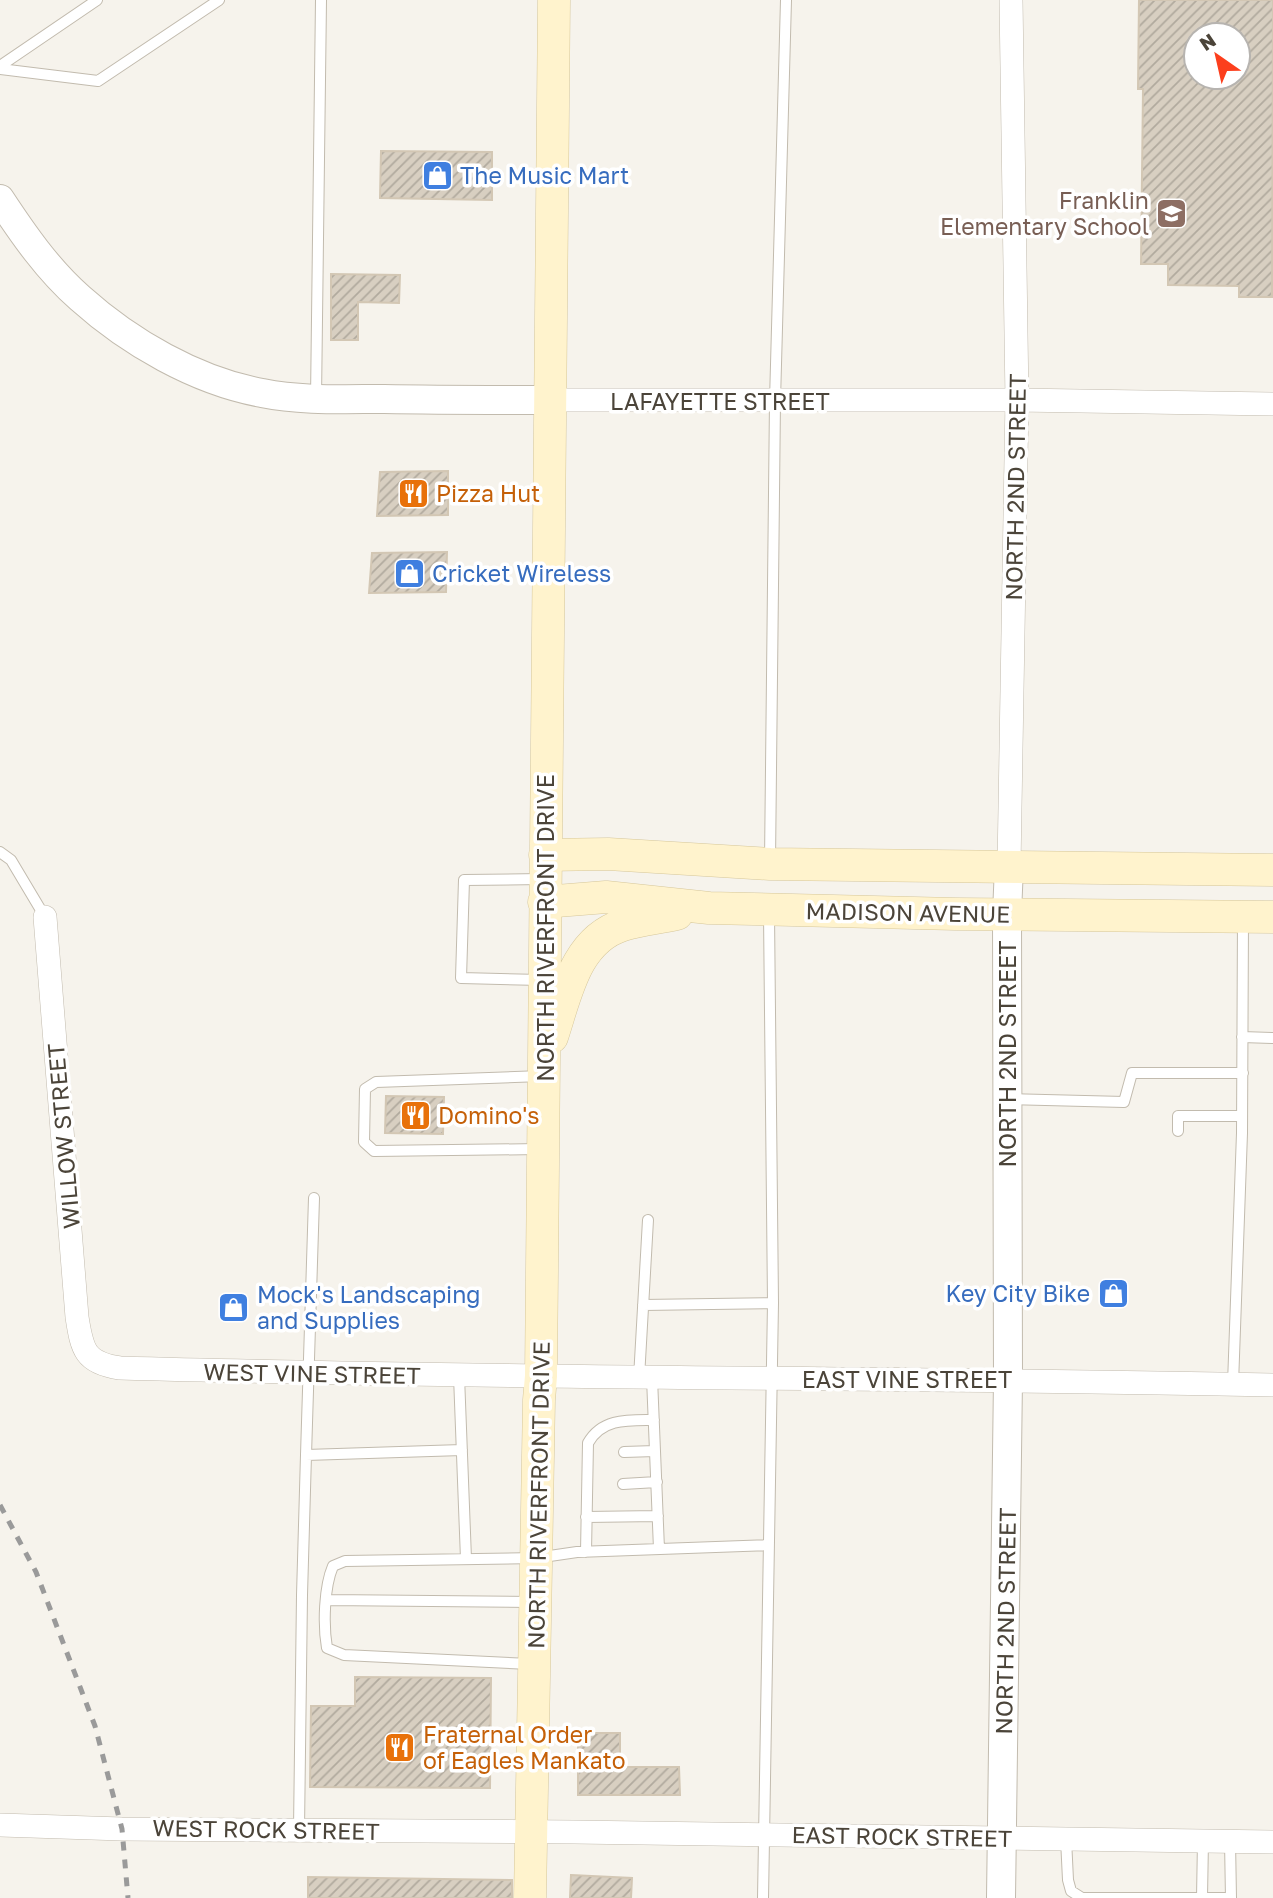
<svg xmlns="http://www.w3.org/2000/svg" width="1273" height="1898" viewBox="0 0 1273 1898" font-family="'Golos Text',sans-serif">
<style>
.building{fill:url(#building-hatch);stroke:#d3c7b4;stroke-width:2;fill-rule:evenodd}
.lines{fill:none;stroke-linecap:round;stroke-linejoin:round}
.service-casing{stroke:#c2bbae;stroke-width:12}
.minor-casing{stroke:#c2bbae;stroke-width:24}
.tertiary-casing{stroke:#c2bbae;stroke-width:30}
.secondary-casing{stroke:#d6c79b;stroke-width:33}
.service{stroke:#fff;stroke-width:10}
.minor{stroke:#fff;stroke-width:23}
.tertiary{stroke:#fff;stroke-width:28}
.secondary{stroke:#fff3cd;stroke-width:32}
.rail{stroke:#9a9a9a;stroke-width:5;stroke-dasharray:9 9;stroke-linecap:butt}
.labels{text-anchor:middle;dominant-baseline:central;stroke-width:7;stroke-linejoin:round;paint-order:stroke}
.shop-label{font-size:23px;fill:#366cbe;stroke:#fff;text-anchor:start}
.education-label{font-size:23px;fill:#785e54;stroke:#fff;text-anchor:end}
.street-label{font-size:23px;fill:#4b4439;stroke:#fff}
.food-label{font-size:23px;fill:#c56008;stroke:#fff;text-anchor:start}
</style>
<defs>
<pattern id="building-hatch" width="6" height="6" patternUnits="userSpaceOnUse" patternTransform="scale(1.75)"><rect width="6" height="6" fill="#d8cfc1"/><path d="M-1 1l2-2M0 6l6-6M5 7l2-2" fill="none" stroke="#b1aa9e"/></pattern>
</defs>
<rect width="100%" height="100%" fill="#f6f3ec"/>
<path class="building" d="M1139,0H1273L1272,297H1239V286L1168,285V264H1141L1143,89H1138ZM1196,35H1238V77H1196Z
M381,151L492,152V200L380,198Z
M331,274L400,275L399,303L358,302V340H331Z
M448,471V515L377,516L380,472Z
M447,552L446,592L369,593L372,553Z
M386,1096L444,1097L443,1134L385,1133Z
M355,1677L491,1678L490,1788L310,1787L311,1706H355Z
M578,1733H620V1767H679L680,1795H578Z
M571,1875L632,1878L631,1898H570Z
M308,1877L512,1880V1898H308Z"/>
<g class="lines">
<defs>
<path id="service" d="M0,66L97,0
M0,69L98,81L219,0
M316,399L321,0
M0,852L11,860L45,917
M770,861L775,401L786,0
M541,980L461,978L464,880L541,879
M1242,1037L1273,1038
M1010,1099L1124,1102L1132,1073H1243
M1178,1131V1116H1242
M539,1149L374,1151L364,1142L365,1089L376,1082L542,1076
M314,1198L306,1455L462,1450
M643,1305L773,1303
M459,1376L466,1559
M639,1378L648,1220
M652,1378L659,1549
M1233,1384L1242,1133L1243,918
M624,1452L655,1451
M623,1484L657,1482
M586,1517L658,1516
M586,1552L588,1443C602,1418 628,1420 654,1420
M327,1600L534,1602
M530,1664L344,1655L327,1648C323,1625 324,1587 333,1566L345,1561L536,1558L577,1552L768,1545
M299,1829L302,1595L306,1455
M1066,1839L1068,1880L1071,1891L1082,1898H1225
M1230,1841L1231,1898
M1202,1897L1203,1841
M763,1898L773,1303L769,914"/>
<path id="minor" d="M548,400H1017L1273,404
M1009,866L1017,400L1011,0
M45,917L77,1317C82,1350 85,1363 120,1368C505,1379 889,1377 1273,1385
M0,1825L122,1829L574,1832L1273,1842"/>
<path id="tertiary" d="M0,199C23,234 48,270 80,298C129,342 196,381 262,393C301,401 343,399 384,399C438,400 493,400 548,400
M1001,1898L1008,1380L1007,914L1009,866"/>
<path id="secondary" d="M545,855L608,854L770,864L1273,870
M544,902L606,897L709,908L955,914L1273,917
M552,1037C566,995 575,940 623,925C640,920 659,918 677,914
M530,1898L539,1400L541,1376L554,0"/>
</defs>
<use href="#service" class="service-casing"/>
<use href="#minor" class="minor-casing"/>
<use href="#tertiary" class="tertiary-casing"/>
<use href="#secondary" class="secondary-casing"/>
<use href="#service" class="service"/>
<use href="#minor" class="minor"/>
<use href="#tertiary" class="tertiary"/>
<use href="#secondary" class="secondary"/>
<path class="rail" d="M0,1505L36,1572L95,1726L122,1829L128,1898"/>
</g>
<defs>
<symbol id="shop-square" viewBox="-11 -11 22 22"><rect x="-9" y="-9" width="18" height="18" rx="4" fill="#3f7fe0" stroke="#fff"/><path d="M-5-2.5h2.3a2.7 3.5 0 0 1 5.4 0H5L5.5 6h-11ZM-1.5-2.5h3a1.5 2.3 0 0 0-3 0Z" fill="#fff"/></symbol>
<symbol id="school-square" viewBox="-11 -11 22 22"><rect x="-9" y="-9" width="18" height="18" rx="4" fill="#8d6e63" stroke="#fff"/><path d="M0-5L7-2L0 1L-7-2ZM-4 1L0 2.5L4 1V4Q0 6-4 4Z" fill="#fff"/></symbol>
<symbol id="restaurant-square" viewBox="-11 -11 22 22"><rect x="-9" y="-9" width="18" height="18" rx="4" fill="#e8710a" stroke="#fff"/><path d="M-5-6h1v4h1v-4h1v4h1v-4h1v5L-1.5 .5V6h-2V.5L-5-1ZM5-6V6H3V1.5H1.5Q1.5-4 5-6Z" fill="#fff"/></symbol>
</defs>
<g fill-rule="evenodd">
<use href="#shop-square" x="420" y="158" width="35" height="35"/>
<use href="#school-square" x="1154" y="196" width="35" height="35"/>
<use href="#restaurant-square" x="396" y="476" width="35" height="35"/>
<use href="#shop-square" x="392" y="556" width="35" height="35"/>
<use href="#restaurant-square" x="398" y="1098" width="35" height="35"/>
<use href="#shop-square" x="1096" y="1276" width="35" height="35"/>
<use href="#shop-square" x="216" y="1290" width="35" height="35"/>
<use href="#restaurant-square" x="382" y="1730" width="35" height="35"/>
</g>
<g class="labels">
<g class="shop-label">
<text x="460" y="175">The Music Mart</text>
<text x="432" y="573">Cricket Wireless</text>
<text x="1090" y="1293" text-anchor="end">Key City Bike</text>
<text x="257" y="1294">Mock's Landscaping<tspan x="257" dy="26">and Supplies</tspan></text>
</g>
<g class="education-label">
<text x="1149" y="200">Franklin<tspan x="1149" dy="26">Elementary School</tspan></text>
</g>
<g class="street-label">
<text x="720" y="401">LAFAYETTE STREET</text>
<text transform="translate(1015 487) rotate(-89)">NORTH 2ND STREET</text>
<text transform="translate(908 912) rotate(1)">MADISON AVENUE</text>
<text transform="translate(545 928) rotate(-90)">NORTH RIVERFRONT DRIVE</text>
<text transform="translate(1007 1054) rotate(-90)">NORTH 2ND STREET</text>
<text transform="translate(63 1136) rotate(-95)">WILLOW STREET</text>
<text transform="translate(312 1373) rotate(1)">WEST VINE STREET</text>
<text x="907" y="1379">EAST VINE STREET</text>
<text transform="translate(538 1495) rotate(-89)">NORTH RIVERFRONT DRIVE</text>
<text transform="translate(1005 1621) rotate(-89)">NORTH 2ND STREET</text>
<text transform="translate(266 1829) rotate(1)">WEST ROCK STREET</text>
<text transform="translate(902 1836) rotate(1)">EAST ROCK STREET</text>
</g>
<g class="food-label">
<text x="436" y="493">Pizza Hut</text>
<text x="438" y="1115">Domino's</text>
<text x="423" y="1734">Fraternal Order<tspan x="423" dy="26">of Eagles Mankato</tspan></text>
</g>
</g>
<g transform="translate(1217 56) rotate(326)"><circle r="33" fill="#ffffff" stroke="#b7b4b0" stroke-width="2"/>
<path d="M0-5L12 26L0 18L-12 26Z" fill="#fc3f1d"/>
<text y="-10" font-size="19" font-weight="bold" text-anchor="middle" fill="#4b4439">N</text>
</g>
</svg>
